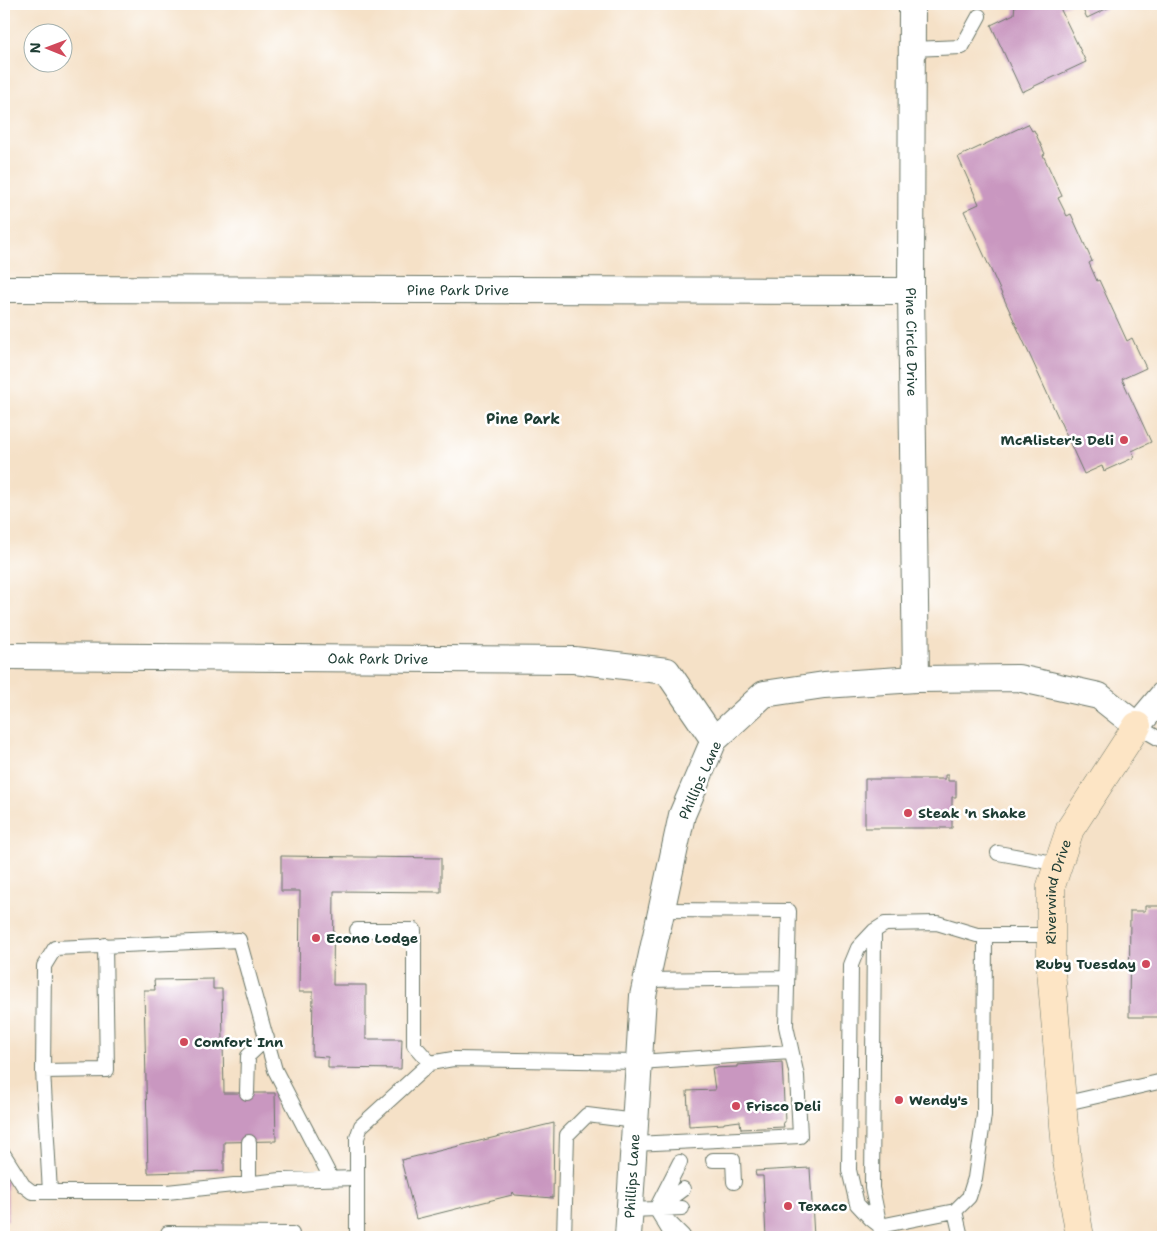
<svg xmlns="http://www.w3.org/2000/svg" width="1167" height="1241" viewBox="0 0 1167 1241" font-family="'Shantell Sans',sans-serif">
<style>
.building{fill:#c997c0}
.lines{fill:none;stroke-linecap:round;stroke-linejoin:round}
.lane-casing{stroke:#6a7667;stroke-width:16}
.street-casing{stroke:#6a7667;stroke-width:28}
.secondary-casing{stroke:#6a7667;stroke-width:29}
.lane{stroke:#fff;stroke-width:14}
.street{stroke:#fff;stroke-width:26}
.secondary{stroke:#fde5c5;stroke-width:28}
.poi-dot{fill:#d1495b;stroke:#fff;stroke-width:2}
.labels{text-anchor:middle;dominant-baseline:central;stroke-width:5;stroke-linejoin:round;paint-order:stroke}
.street-label{font-size:14px;fill:#1f3d34;stroke:#fff}
.poi-label{font-size:14px;font-weight:bold;fill:#1f3d34;stroke:#fff;text-anchor:start}
.neighbourhood-label{font-size:15px;font-weight:bold;fill:#1f3d34;stroke:#fff}
</style>
<rect width="100%" height="100%" fill="#fff"/>
<filter id="ink" filterUnits="userSpaceOnUse"><feTurbulence type="fractalNoise" baseFrequency=".02" numOctaves="2"/><feDisplacementMap in="SourceGraphic" scale="10" xChannelSelector="R" yChannelSelector="G"/><feConvolveMatrix kernelMatrix="1 2 1 2 8 2 1 2 1" color-interpolation-filters="sRGB"/></filter>
<filter id="wash" filterUnits="userSpaceOnUse"><feTurbulence type="fractalNoise" baseFrequency=".0096" numOctaves="4" result="noise"/><feDisplacementMap in="SourceGraphic" scale="20" xChannelSelector="R" yChannelSelector="G"/><feGaussianBlur stdDeviation="1.12" result="paint"/><feColorMatrix in="noise" values="0 0 0 0 0 0 0 0 0 0 0 0 0 0 0 0 0 1.4 0 .05"/><feComposite in="paint" operator="in"/></filter>
<g filter="url(#wash)">
<rect width="100%" height="100%" fill="#f5e1c7"/>
<g id="blocks">
<path class="building" d="M1015,4H1071L1060,8L1086,62L1022,92L991,25L1014,14Z
M1080,4H1111L1112,6L1087,18Z
M1028,124L1032,131L1034,130L1045,154L1043,155L1062,196L1058,198L1067,216L1071,214L1092,261L1089,263L1097,281L1099,280L1127,341L1132,338L1146,368L1122,379L1151,442L1132,451L1135,457L1104,471L1102,466L1084,474L964,211L979,204L958,157Z
M945,775H948V781H956V797H952V828H865V779H945Z
M281,856L441,858V892L334,891L333,985H366V1039H402L401,1069L328,1068V1057L312,1056L313,992H299L300,891H281Z
M1145,906H1163V1017H1129L1130,911H1145Z
M213,979V989H222L224,1093H275L276,1141L224,1142V1171L148,1173L144,990H155L154,980Z
M782,1062L785,1122H783L784,1127L741,1129L740,1121L724,1123V1124L689,1126L687,1091L715,1090L712,1068L737,1067V1065Z
M554,1123L553,1198L515,1195L513,1192L512,1195L416,1219L401,1160Z
M810,1168L814,1237H766L763,1176H756L755,1171Z
M4,1180H7L8,1220L4,1221Z"/>
</g>
</g>
<g filter="url(#ink)">
<use href="#blocks" fill-opacity="0" stroke="#6a7667" stroke-width="1"/>
<g class="lines">
<defs>
<path id="lane" d="M912,49L962,47L979,16
M1137,726L1163,741
M998,853L1059,864
M357,930H414V1045L430,1063
M874,931L872,1188L882,1237
M646,980L787,978
M43,1071L107,1070L105,945
M247,1093L248,1056L267,1038
M1062,1104L1163,1081
M634,1144L800,1136L797,1076L786,1026L789,911L661,910
M4,1155L23,1185L32,1192H167L281,1180L357,1178
M713,1160H733L734,1182
M249,1183V1142
M50,1192L43,1071L44,966L55,948L239,940L275,1070L331,1178
M682,1208L656,1209L683,1236
M630,1210L656,1209L680,1162
M955,1211L880,1226L871,1219L857,1204L849,1170L851,965L858,948L874,931L885,924L937,923L977,935H1052
M167,1237L168,1233L292,1234V1237
M357,1237V1138L361,1126L430,1063L453,1059L639,1062L791,1052
M564,1237L567,1135L587,1115L635,1121
M673,1237L656,1209L683,1189
M961,1237L955,1211L969,1197L975,1178L984,1115L985,935"/>
<g id="street">
<path id="s1" d="M912,4L911,291L916,679"/>
<path id="s2" d="M4,289L911,291"/>
<path id="s3" d="M4,656L574,660L667,671L714,740"/>
<path id="s4" d="M628,1237L643,996L682,815L714,740L764,694L824,685L916,679L1018,678L1099,696L1137,726L1163,695"/>
</g>
<g id="secondary">
<path id="s5" d="M1080,1237L1067,1161L1051,970V886L1070,829L1137,726"/>
</g>
</defs>
<use href="#lane" class="lane-casing"/>
<use href="#street" class="street-casing"/>
<use href="#secondary" class="secondary-casing"/>
<use href="#lane" class="lane"/>
<use href="#street" class="street"/>
<use href="#secondary" class="secondary"/>
</g>
</g>
<g class="poi-dot">
<circle cx="1124" cy="440" r="5"/>
<circle cx="908" cy="813" r="5"/>
<circle cx="316" cy="938" r="5"/>
<circle cx="1146" cy="964" r="5"/>
<circle cx="184" cy="1042" r="5"/>
<circle cx="899" cy="1100" r="5"/>
<circle cx="736" cy="1106" r="5"/>
<circle cx="788" cy="1206" r="5"/>
</g>
<g class="labels">
<g class="street-label">
<text stroke="none"><textPath href="#s2" startOffset="454">Pine Park Drive</textPath></text>
<text stroke="none"><textPath href="#s1" startOffset="338">Pine Circle Drive</textPath></text>
<text stroke="none"><textPath href="#s3" startOffset="374">Oak Park Drive</textPath></text>
<text transform="translate(700 780) rotate(-66)">Phillips Lane</text>
<text stroke="none"><textPath href="#s5" startOffset="348">Riverwind Drive</textPath></text>
<text stroke="none"><textPath href="#s4" startOffset="61">Phillips Lane</textPath></text>
</g>
<g class="poi-label">
<text x="1114" y="440" text-anchor="end">McAlister's Deli</text>
<text x="918" y="813">Steak 'n Shake</text>
<text x="326" y="938">Econo Lodge</text>
<text x="1136" y="964" text-anchor="end">Ruby Tuesday</text>
<text x="194" y="1042">Comfort Inn</text>
<text x="909" y="1100">Wendy's</text>
<text x="746" y="1106">Frisco Deli</text>
<text x="798" y="1206">Texaco</text>
</g>
<g class="neighbourhood-label">
<text x="523" y="419">Pine Park</text>
</g>
</g>
<rect width="1167" height="1241" fill="none" stroke="#fff" stroke-width="20"/>
<g transform="translate(48 48) rotate(271)"><circle r="24" fill="#ffffff" stroke="#a5b1ae"/>
<path d="M0-4L9 19L0 12L-9 19Z" fill="#d1495b"/>
<text y="-8" font-size="14" font-weight="bold" text-anchor="middle" fill="#1f3d34">N</text>
</g>
</svg>
